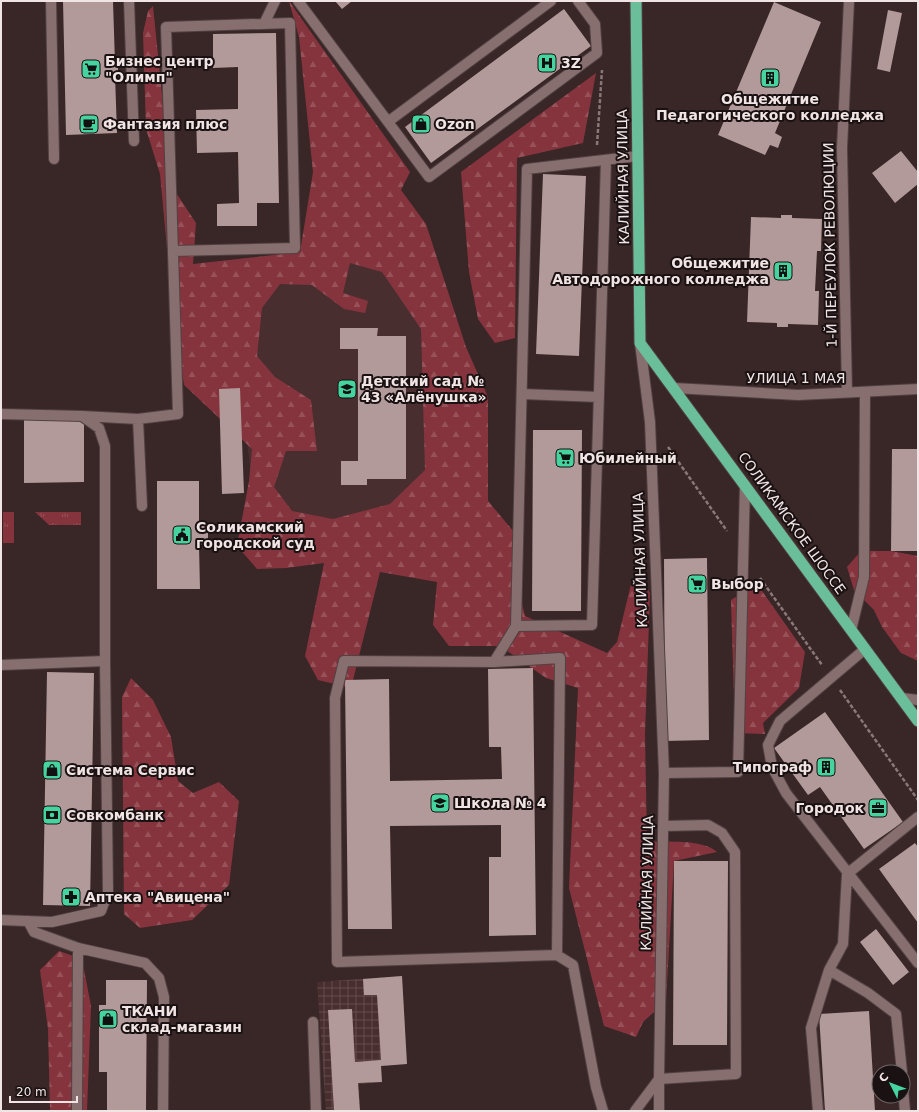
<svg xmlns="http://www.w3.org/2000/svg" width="919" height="1112" viewBox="0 0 919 1112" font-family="'DejaVu Sans',sans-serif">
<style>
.built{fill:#482e2f}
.industrial{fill:url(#industrial-grid)}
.grass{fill:url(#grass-tufts)}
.forest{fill:url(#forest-firs);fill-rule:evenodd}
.building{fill:#b2999a}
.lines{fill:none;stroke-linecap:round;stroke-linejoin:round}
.service-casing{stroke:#524142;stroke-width:12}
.minor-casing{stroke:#524142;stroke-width:12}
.trunk-casing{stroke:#524142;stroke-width:13}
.path{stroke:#897878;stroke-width:2.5;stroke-dasharray:4 2;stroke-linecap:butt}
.service{stroke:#876f70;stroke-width:10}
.minor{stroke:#876f70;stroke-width:10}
.trunk{stroke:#6abe9a;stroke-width:11}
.labels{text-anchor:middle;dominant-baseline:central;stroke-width:4;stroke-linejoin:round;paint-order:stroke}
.poi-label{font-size:14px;font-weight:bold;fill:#f1e4e4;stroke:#1a1112;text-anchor:start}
.street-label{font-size:14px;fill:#f1e4e4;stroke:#1a1112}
</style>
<defs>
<pattern id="industrial-grid" width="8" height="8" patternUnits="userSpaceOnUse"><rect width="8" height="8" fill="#482e2f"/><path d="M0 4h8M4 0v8" fill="none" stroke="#634c4d"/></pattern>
<pattern id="grass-tufts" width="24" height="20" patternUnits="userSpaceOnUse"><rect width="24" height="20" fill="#85343d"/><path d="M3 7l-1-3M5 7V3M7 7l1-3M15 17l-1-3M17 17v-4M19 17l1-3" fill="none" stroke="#975159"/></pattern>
<pattern id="forest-firs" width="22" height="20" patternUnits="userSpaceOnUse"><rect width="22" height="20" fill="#85343d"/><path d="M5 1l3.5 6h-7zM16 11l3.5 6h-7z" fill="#975159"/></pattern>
</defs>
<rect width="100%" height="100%" fill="#392626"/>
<path class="built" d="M381,201L434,290L472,560L260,541L229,308Z"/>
<path class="industrial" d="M402,976L407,1064L381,1066L382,1082L359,1084L360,1111H326L317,982Z"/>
<path class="grass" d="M3,512H14V543H3Z
M35,512H81V525H49Z"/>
<path class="forest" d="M289,1L410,172L401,190L426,224L466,347L488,397V501L519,538L521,599L525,616L607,653L617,642L632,580L642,579L650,593L645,734L647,841C667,843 701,838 717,852L674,861L666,1001L643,1022L636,1037L604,1026L569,888L578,688L546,678L500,646H449L433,625L437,582L380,572L351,688L318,680L305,656L324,563L286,568L257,569L237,546L249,481L252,449L184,385L173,312L160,174L146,129L143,33L148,11L153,6L164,114L167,179L196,223L193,264L300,252L313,172L299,37ZM350,263L382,272L421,329L425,470L390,504L333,519L292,511L274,487L286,451H317L311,400L275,377L257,356L262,308L280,284L312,285L344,309L365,313L368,301L343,293Z
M596,73L583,143L517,158L515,338L495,343L478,319L469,272L461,172Z
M861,551H891L918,556V661L901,653L882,627L874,610L854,590L847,567Z
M755,585L762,591L805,652L799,688L763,723L765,734L735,733L731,600Z
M131,678L153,700L171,737L178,781L193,793L219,782L239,801L229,885L192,920L140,928L124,914L122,697Z
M59,951L82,959L91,1006L87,1111H50L48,1029L40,970Z"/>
<path class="building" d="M63,1H113L115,63H118V75H115L117,133L66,135Z
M335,1H352L342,9Z
M774,2L821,22L775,133L782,137L778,148L770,145L765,155L718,135Z
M564,9L591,46L431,163L405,127Z
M888,10L902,13L890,72L877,69Z
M276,33L279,203H257V226H217V204L239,203L238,152L197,153L196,110L238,109V67L213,68V34Z
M901,151L918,172V184L895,203L872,173Z
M543,174L586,176L579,356L536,354Z
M781,215H792V218L822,219L821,251H817L815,291H819L818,325L788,324V327H777V323L747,322L751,217L781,218Z
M340,328H378L377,336H406V479H367V485H341V461H358V349H340Z
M240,388L244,493L222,494L219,389Z
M84,418V482L24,483V419Z
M533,430H582L581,611H532Z
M892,449H918V551H891Z
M157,481H199V525H208V544L199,545L200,589H157Z
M707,558L709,740L665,741L664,559Z
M533,668L536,935L489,936V857H501V825L390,826L392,929H348L345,680L389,679L390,781L502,779L501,747H489L488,669Z
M47,672L94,673L90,906L43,905Z
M825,712L903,822L864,849L820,787L808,795L774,748Z
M915,843L918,847V923L879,869Z
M674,861H728L727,1045H673Z
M876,929L909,972L893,985L860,942Z
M402,976L407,1064L381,1066L382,1082L358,1083L360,1111H334L328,1010L352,1009L355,1062L381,1060L377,995H364L363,979Z
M106,980H147L146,1111H107V1072H99V1005H106Z
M869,1011L875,1111H825L819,1014Z"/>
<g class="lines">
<defs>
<path id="service" d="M51,1L54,159
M129,1L134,141
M298,1L429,177L597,53L595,24L578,1
M264,24L275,1
M389,121L551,1
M606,160L592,625L516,626L527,169L638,156
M522,394L599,397
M1,414L82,416L99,428L105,446V661L108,892L101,911L52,922L1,920
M82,416L138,419L142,506
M138,419L178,414L166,27L290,23L295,248L173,251
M516,626L494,662L344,661L335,698L337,962L557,955L573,965L596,1087L603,1111
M851,630L864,577L865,392
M865,649L780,721L768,745L772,767L786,793L918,963
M494,662L560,658L557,955
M1,665L105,661
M901,698L918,700
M664,773L738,772L745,485
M28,921L34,932L78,948L145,963L159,978L164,997L163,1111
M829,970L868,993L896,1014L902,1072
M313,1022L316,1111
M659,1079L736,1074L735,852L722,833L708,825L664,826
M903,1089L905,1111
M77,1111L78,948
M818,1111L811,1028L829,970L843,944L847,874L918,817"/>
<path id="minor" d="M674,388L798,395L918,389
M847,392L842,148L849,1
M659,1079V1111
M635,1111L659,1079L664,773L650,422L640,343"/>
<path id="trunk" d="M636,1L640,343L918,721"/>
</defs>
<use href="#service" class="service-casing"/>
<use href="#minor" class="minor-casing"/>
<use href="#trunk" class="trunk-casing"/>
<path class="path" d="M597,145L602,70
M668,447L727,531
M760,578L822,665
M840,690L918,800"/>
<use href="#service" class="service"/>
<use href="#minor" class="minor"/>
<use href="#trunk" class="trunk"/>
</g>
<defs>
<symbol id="hospital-square" viewBox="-11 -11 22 22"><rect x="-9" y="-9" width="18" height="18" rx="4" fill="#45d49f" stroke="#1a1112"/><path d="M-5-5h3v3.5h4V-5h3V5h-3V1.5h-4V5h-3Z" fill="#111"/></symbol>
<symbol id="supermarket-square" viewBox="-11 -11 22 22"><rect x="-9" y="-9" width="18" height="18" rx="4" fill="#45d49f" stroke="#1a1112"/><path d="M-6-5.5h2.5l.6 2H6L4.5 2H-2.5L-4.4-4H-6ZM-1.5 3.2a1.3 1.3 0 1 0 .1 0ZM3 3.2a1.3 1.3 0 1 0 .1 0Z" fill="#111"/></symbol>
<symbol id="building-square" viewBox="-11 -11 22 22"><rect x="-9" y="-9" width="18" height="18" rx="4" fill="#45d49f" stroke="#1a1112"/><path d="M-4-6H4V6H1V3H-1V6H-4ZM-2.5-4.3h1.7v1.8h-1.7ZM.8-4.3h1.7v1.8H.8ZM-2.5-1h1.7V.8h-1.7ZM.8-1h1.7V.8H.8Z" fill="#111"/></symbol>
<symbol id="cafe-square" viewBox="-11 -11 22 22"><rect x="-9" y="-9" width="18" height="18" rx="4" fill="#45d49f" stroke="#1a1112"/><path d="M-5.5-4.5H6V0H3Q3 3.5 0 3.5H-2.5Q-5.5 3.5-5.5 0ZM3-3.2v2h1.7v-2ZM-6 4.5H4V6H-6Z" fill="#111"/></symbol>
<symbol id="shop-square" viewBox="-11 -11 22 22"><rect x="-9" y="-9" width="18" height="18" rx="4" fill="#45d49f" stroke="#1a1112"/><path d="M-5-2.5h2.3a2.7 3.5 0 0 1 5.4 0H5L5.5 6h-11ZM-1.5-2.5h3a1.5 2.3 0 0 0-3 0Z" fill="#111"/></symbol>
<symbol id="school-square" viewBox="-11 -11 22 22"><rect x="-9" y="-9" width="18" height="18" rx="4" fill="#45d49f" stroke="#1a1112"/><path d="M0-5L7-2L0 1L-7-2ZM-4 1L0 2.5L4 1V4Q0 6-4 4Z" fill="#111"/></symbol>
<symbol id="civic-square" viewBox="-11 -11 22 22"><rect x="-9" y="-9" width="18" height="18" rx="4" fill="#45d49f" stroke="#1a1112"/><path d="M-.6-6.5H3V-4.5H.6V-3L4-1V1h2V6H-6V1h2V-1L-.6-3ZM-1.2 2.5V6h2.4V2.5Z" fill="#111"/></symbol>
<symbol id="office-square" viewBox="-11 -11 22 22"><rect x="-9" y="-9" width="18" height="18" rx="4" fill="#45d49f" stroke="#1a1112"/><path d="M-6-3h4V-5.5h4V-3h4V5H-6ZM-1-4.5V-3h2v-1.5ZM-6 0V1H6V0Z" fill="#111"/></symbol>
<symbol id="bank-square" viewBox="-11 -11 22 22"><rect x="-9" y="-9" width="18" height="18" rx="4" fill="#45d49f" stroke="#1a1112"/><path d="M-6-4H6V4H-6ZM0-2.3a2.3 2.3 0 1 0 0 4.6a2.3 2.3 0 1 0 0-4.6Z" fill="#111"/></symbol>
<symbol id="pharmacy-square" viewBox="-11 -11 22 22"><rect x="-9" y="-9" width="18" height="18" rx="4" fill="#45d49f" stroke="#1a1112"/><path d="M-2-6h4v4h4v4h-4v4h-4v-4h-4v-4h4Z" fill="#111"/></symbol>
</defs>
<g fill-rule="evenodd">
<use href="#hospital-square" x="536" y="52" width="22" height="22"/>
<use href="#supermarket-square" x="80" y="58" width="22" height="22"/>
<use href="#building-square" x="759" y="67" width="22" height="22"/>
<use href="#cafe-square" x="78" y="113" width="22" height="22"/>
<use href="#shop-square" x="410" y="113" width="22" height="22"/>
<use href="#building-square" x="772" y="260" width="22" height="22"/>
<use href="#school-square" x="336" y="378" width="22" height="22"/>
<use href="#supermarket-square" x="554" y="447" width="22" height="22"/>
<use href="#civic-square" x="171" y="524" width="22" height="22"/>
<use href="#supermarket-square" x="686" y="573" width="22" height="22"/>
<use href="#building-square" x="815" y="756" width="22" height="22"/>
<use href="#shop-square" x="41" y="759" width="22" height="22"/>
<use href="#school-square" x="429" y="792" width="22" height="22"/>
<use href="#office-square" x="867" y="797" width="22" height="22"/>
<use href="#bank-square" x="41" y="804" width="22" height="22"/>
<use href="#pharmacy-square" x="60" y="886" width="22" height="22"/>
<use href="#shop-square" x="97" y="1008" width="22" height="22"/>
</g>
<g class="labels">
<g class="poi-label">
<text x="105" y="61">Бизнес центр<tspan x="105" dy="16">"Олимп"</tspan></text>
<text x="561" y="63">3Z</text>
<text x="770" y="99" text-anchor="middle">Общежитие<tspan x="770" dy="16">Педагогического колледжа</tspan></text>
<text x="103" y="124">Фантазия плюс</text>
<text x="435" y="124">Ozon</text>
<text x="769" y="263" text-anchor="end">Общежитие<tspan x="769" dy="16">Автодорожного колледжа</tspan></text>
<text x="361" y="381">Детский сад №<tspan x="361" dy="16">43 «Алёнушка»</tspan></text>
<text x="579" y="458">Юбилейный</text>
<text x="196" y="527">Соликамский<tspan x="196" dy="16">городской суд</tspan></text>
<text x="711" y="584">Выбор</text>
<text x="812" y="767" text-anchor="end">Типограф</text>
<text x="66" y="770">Система Сервис</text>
<text x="454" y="803">Школа № 4</text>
<text x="864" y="808" text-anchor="end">Городок</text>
<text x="66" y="815">Совкомбанк</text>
<text x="85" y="897">Аптека "Авицена"</text>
<text x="122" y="1011">ТКАНИ<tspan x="122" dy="16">склад-магазин</tspan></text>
</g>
<g class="street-label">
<text transform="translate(623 177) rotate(-91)">КАЛИЙНАЯ УЛИЦА</text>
<text transform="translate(830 245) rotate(-91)">1-Й ПЕРЕУЛОК РЕВОЛЮЦИИ</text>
<text x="796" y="378">УЛИЦА 1 МАЯ</text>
<text transform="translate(792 523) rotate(54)">СОЛИКАМСКОЕ ШОССЕ</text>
<text transform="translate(640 560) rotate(-92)">КАЛИЙНАЯ УЛИЦА</text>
<text transform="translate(647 883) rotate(-89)">КАЛИЙНАЯ УЛИЦА</text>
</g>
</g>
<rect width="919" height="1112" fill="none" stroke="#f1e4e4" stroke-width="4"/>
<g transform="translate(891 1084) rotate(312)"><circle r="19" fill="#1a1112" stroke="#706566"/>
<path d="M0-3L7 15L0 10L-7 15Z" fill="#45d49f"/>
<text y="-6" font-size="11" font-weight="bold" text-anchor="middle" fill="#f1e4e4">С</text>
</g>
<path d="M10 1096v6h67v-6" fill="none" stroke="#f1e4e4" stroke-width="2"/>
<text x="16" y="1096" font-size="12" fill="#f1e4e4" stroke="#1a1112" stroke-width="3" paint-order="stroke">20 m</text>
</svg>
